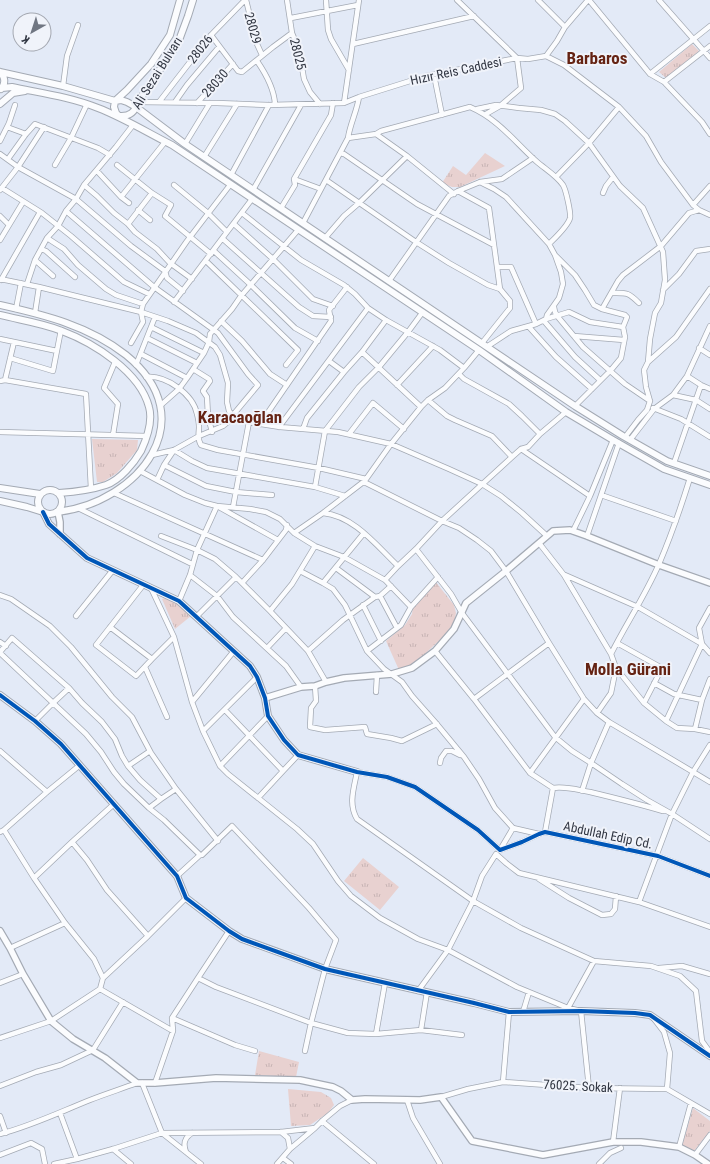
<svg xmlns="http://www.w3.org/2000/svg" width="710" height="1164" viewBox="0 0 710 1164" font-family="'Roboto Condensed',sans-serif">
<style>
.grass{fill:url(#grass-tufts)}
.lines{fill:none;stroke-linecap:round;stroke-linejoin:round}
.minor-casing{stroke:#a4aab4;stroke-width:6}
.tertiary-casing{stroke:#a4aab4;stroke-width:8}
.secondary-casing{stroke:#a4aab4;stroke-width:8}
.minor{stroke:#fbfcfe;stroke-width:4.5}
.tertiary{stroke:#fbfcfe;stroke-width:5.5}
.secondary{stroke:#fbfcfe;stroke-width:6}
.cycleway-casing{stroke:#f0f3fa;stroke-width:6}
.cycleway{stroke:#0057b8;stroke-width:4}
.labels{text-anchor:middle;dominant-baseline:central;stroke-width:4;stroke-linejoin:round;paint-order:stroke}
.street-label{font-size:13px;fill:#323743;stroke:#f0f3fa}
.district-label{font-size:17px;font-weight:bold;fill:#652313;stroke:#f0f3fa}
</style>
<defs>
<pattern id="grass-tufts" width="24" height="20" patternUnits="userSpaceOnUse"><rect width="24" height="20" fill="#e8d1d0"/><path d="M3 7l-1-3M5 7V3M7 7l1-3M15 17l-1-3M17 17v-4M19 17l1-3" fill="none" stroke="#c7b4b4"/></pattern>
</defs>
<rect width="100%" height="100%" fill="#e3eaf7"/>
<path class="grass" d="M692,44L699,51L666,78L659,72Z
M485,153L505,166L460,187H452L442,183L453,166L466,175Z
M92,439L138,440L137,450L117,473L103,482H97Z
M435,581L454,605L456,613L454,623L444,636L411,667L399,670L386,641L405,625L412,614L413,606Z
M165,598L176,603L191,616L175,629L162,599Z
M363,858L399,887L380,910L344,881Z
M259,1051L299,1062L296,1077L255,1075Z
M288,1089L321,1092L331,1098L334,1105L328,1113L310,1125L291,1126Z
M693,1108L710,1121V1131L694,1151L682,1146Z"/>
<g class="lines">
<defs>
<path id="minor" d="M246,0L257,44L262,55
M287,0L292,33L299,50L304,79L310,92L320,104
M326,0L328,30L331,39L349,70
M457,0L517,58L521,88L500,106L486,114
M538,0L565,27L557,41L546,56
M589,0L650,74L664,82L702,122L710,134
M659,0L710,58
M291,18L358,5
M565,27L588,0
M211,35L238,71L242,72L273,47L292,33
M353,44L474,16
M257,61C266,74 274,88 275,104
M650,74L710,26
M434,75L442,115
M664,82L710,46
M63,86L67,56L78,25
M138,102L217,103L269,105L344,103L359,97L426,76L517,58L528,59L546,56L564,65L619,107L646,136L661,162L693,205L699,210L710,215
M159,102L211,35L245,0
M175,102L187,85L219,47
M197,103L233,64
M344,103L359,0
M477,109L496,105L519,108L541,110L555,114L565,121L589,143L620,186L643,208L663,252L665,280L661,303L655,313L650,339L648,362
M7,127L26,134
M376,134L407,156L454,194
M348,138L376,134L381,131L470,107C498,119 514,141 536,161C545,169 556,175 563,185C566,190 571,213 570,218C568,226 555,238 549,244
M0,141L9,123L15,105
M185,144L210,103
M340,153L344,154L417,204L494,245
M0,154L18,167L76,199L131,246L165,271L167,278L183,291
M204,157L237,104
M8,159L26,134L35,124L98,148L110,155
M55,165L71,138L87,104
M117,165L152,193L171,205L165,216L211,254
M97,171L121,197L129,203
M231,175L269,105
M556,177L589,143L619,107
M294,179L321,189
M326,180L416,242L449,263L488,285L500,289L510,301V308L482,343
M480,182L494,189L506,197L549,244L555,255L561,272L563,284L559,298L547,315L546,319
M84,185L97,196L114,213L128,224L135,232L157,249L170,263L192,279
M174,185L208,213L227,232
M2,188L42,213L71,236L124,282L149,294
M0,190L18,167L44,127
M253,190L301,105
M458,191L489,208L500,289
M603,193L606,186L613,177
M121,197L165,142
M693,205L710,186
M281,208L295,185L294,179L331,115L333,103
M138,210L150,220
M66,211L154,287L218,333L248,374L258,385L233,415
M242,213L301,260L344,285L355,294L368,308L386,320L440,350L464,368
M0,216L9,225
M303,223L348,138C350,124 357,111 359,97
M128,224L152,193
M234,224L273,259L313,299L333,306
M47,238L64,249L78,265L106,289L116,295L143,304
M325,238L344,216L359,203L407,156
M223,239L299,307L313,316L331,317
M0,240L23,202
M41,249L46,251L75,277
M214,251L251,285L295,328L318,341
M555,255L575,275L585,290L594,305L602,309L625,315L627,317L623,327L625,337L621,358L611,370L575,406
M35,260L53,276
M206,261L298,350L286,365
M497,267H511L536,324
M0,279L39,287L141,312L168,321L196,333L215,347L220,355L228,383L227,402L229,411L236,419L242,421L280,427L338,432L391,444L449,469L482,484L501,496L522,513L547,536
M1,280L40,212
M389,281L449,196L458,191L480,182L502,179L533,158
M27,284L35,260L47,238L58,226L66,211L76,199L84,185L116,147L133,125
M663,290L679,274L696,251L710,249
M612,293C627,293 628,292 639,303
M174,302L252,199
M554,307L555,312L558,317L583,347L625,384L650,401
M16,309L21,283
M602,309L618,281L623,275L661,246L689,213L699,210
M35,313L39,287
M221,321L242,341L270,374L287,385
M544,321L575,357L600,380
M151,327L204,353
M529,327L556,357L592,389
M574,336L624,340
M147,338L197,363
M0,339L57,351
M131,343L143,322L141,312L143,304L187,241L230,185
M488,346L511,331L536,324L546,319L569,312L590,322L623,327
M699,348L710,355
M362,352L421,407
M141,354L187,378
M10,358L53,371L61,330
M329,361L344,372
M136,365L155,317
M193,369L209,379L210,381L203,391L207,397L208,416L212,432
M459,374L464,379L509,404L522,416L540,434
M687,376L701,385L710,389
M146,377C166,375 193,394 197,414C198,418 199,423 199,427C199,433 197,439 201,445L218,450L319,468L366,479
M5,380L14,342
M0,381L5,380L86,394L91,489
M397,385L433,346
M673,395L696,400L710,409
M428,400L447,416L455,420L492,436L512,457
M161,405L179,389L187,378L204,353L209,342L210,334L232,309L241,296L298,230
M653,408L681,419L710,437
M260,424L331,321L329,310L347,287
M279,427L368,308
M303,429L307,418L344,372L362,352L386,320
M0,432L147,436
M349,434L373,403L404,429
M113,435L118,404L104,388L115,362
M625,437L638,420L647,410L650,401L646,387L644,370L648,362L676,337L710,289
M630,440L654,409L673,395L687,376L710,326
M521,449L590,496
M152,455L174,450L199,436L223,426L234,417
M674,463L701,385
M164,465L206,486L236,492L272,495
M140,471L185,495L205,503L217,506L250,509L266,512L280,519L294,533L315,546L344,557L385,580L411,607L401,625L367,651
M157,480L164,465L174,450L192,461L207,468L315,487L345,496
M364,482L391,444L421,407L428,400L445,388L464,368L479,350
M315,487L325,431L359,387L379,367L408,332L422,313
M114,493L263,560
M601,495L676,521
M233,507L249,422
M78,508L192,564
M323,513C354,516 376,545 398,566
M573,531L590,496L613,440
M294,533L323,513L362,483H366L442,521L459,528L477,540L491,551L506,571L549,643L584,699L597,713
M161,536L197,550L217,506L278,540
M587,536L619,443
M539,543L564,575L611,654L616,668L611,693L597,713L609,722L710,782
M416,549L451,594L462,613L555,737L572,751L591,763L622,784L647,800L672,814L710,839
M336,568L375,597
M300,571L323,583L333,589L345,605L367,651L384,669L402,682L412,696L435,722L464,757L479,779L495,808L513,828L500,850
M190,575L217,596L233,617L286,666L301,687
M565,575L638,607L702,644L666,721
M385,580L398,566L416,549L442,521L512,457L521,449L528,447L540,434L566,412
M242,583L263,560L286,530L287,525
M323,583L364,533
M144,584L96,645L136,676L152,659
M151,588L174,637L192,702L203,731L220,766L228,774L297,829L313,844L338,881L351,896L380,918L418,939L448,950L517,987L568,1008L581,1011L589,1088
M0,595L11,599L50,626L71,647L112,697L132,717L151,753L176,789L218,841
M380,596L397,628
M179,601L190,575L197,550L215,559L236,577L270,611L308,651L326,682
M363,605L381,641
M411,607L438,577
M710,608L699,628L702,644L710,653
M270,611L292,584L315,546
M76,616L113,570
M196,617L236,577
M110,627L152,659L174,637
M0,642L6,646
M617,643L662,668L644,703
M267,648L286,628
M308,651L343,620L375,597L380,596L391,586
M435,651L474,699L530,773L553,788C565,786 578,790 590,792C615,798 639,804 663,811
M0,652L12,638L69,688L82,703L102,722L115,739L122,756L128,766L140,780L161,799L149,808
M0,653L86,734L101,752L114,772L124,784L149,808L164,820L200,855
M611,654C626,624 645,596 659,564C671,536 681,507 690,478
M145,667L167,717
M616,668L644,703L666,721L677,728L695,729L710,732
M654,683L674,694L702,700
M315,686L316,701L311,708L310,727L325,730L365,727L367,734L391,738L402,741L437,724
M376,692L377,675
M474,699L549,643
M192,702L234,651
M225,710L283,771L298,755
M35,721L53,703L69,688
M695,729L702,700L710,679
M203,731L257,677
M0,751L47,792
M440,763L441,758L446,751H452L460,755
M128,766L150,751
M220,766L268,716
M530,773L584,699
M582,791L591,763L609,722
M258,798L283,771
M161,799L176,789
M513,828L539,834
M4,830L34,878L65,923L94,959L103,978
M0,832L4,830L47,792L80,765
M545,832L553,788
M72,842L87,860L107,890L148,936
M177,876L200,855H202L232,826L309,908L336,940L325,969L311,1023L216,987L198,978L229,931
M710,876L658,856L545,832L539,834L522,842L500,850L478,830L415,787L387,777L357,772C354,788 348,804 357,819L473,901L521,928L594,961L651,966L680,976L696,991L702,1041L710,1052
M34,878L72,842L114,804
M539,879L569,898L602,915L611,914L615,909L616,896
M639,902L672,814L693,772L710,745
M10,948L65,923
M659,968L682,966L710,974
M0,983L23,974
M100,989L173,1031
M418,991L448,950L473,901L482,876L496,854L506,863L519,873L639,902L710,927
M568,1008L594,961
M523,1012L529,992
M172,1018L235,1045L255,1051
M654,1019L664,1032L670,1053L667,1089
M421,1030L427,992
M376,1034L385,983
M0,1038L51,1021L100,989L103,978L148,936L186,898
M305,1051L311,1023L348,1033L376,1034L421,1030L462,1035
M503,1082L509,1012
M142,1083L162,1133L201,1164
M155,1083L173,1031L172,1018L198,978
M0,1086L36,1072L61,1065L93,1050L123,1002
M441,1097L468,1089L503,1082L589,1088L667,1089L710,1114
M407,1100L413,1118L440,1164
M60,1113L77,1159
M0,1116L6,1133
M322,1121L374,1164
M281,1132L288,1138L290,1149
M0,1134C31,1126 60,1112 90,1100C105,1094 121,1089 137,1083
M613,1142L620,1088
M679,1147L691,1103
M113,1149L131,1164
M186,1152C183,1144 184,1138 192,1133
M0,1155L31,1143L42,1149L45,1164
M695,1155L710,1135
M283,1158L291,1164
M54,1164L77,1159L113,1149L162,1133L281,1132L315,1128L322,1121L340,1106L352,1100
M277,1164L290,1149L315,1128
M599,1164L610,1153L621,1148"/>
<path id="tertiary" d="M43,512L49,524L87,558L179,601L250,666L257,677L265,698L268,716L284,740L298,755L357,772
M58,512L60,522V534
M0,695L35,721L61,744L177,876L186,898L229,931L242,939L325,969L474,1003L509,1012L581,1011L635,1013L650,1015L710,1056
M265,698L301,687L315,686L326,682L344,678L392,674L412,668L435,651L454,629L466,603L506,571L553,531L570,530L587,536L659,565L710,583
M0,931L10,948L23,974L51,1021L73,1039L105,1058L137,1083H155L216,1078L300,1080L333,1087L341,1091L352,1100L365,1099L420,1100L441,1097L472,1141L543,1155L613,1142H641L679,1147L695,1155L708,1164"/>
<path id="secondary" d="M180,0L170,35L151,64L127,90L115,101L114,107L116,113L119,116C130,117 135,112 138,102L178,43L188,16L193,0
M0,72L63,86L115,101L121,100L127,102L136,107L185,144L575,406L623,436L667,461L710,476
M0,72C5,77 6,83 1,89
M2,88L12,87C41,93 71,97 98,108C124,118 148,133 172,145L479,350L566,412L613,440L664,469L710,485
M0,104L13,93L25,91
M0,305C45,315 89,326 126,355C205,419 139,502 58,512
M0,315C20,320 42,323 62,331C94,343 140,372 149,407C153,421 147,438 141,451C134,463 120,480 106,485C91,490 74,492 59,493
M0,488L40,494
M38 502a12 12 0 1 1 24 0a12 12 0 1 1-24 0Z
M0,501L27,507L43,512"/>
</defs>
<use href="#minor" class="minor-casing"/>
<use href="#tertiary" class="tertiary-casing"/>
<use href="#secondary" class="secondary-casing"/>
<use href="#minor" class="minor"/>
<use href="#tertiary" class="tertiary"/>
<use href="#secondary" class="secondary"/>
<defs>
<path id="cycleway" d="M43,512L49,524L87,558L179,601L250,666L257,677L265,698L268,716L284,740L298,755L357,772L387,777L415,787L478,830L500,850L522,842L539,834L545,832L658,856L710,876
M0,695L35,721L61,744L177,876L186,898L229,931L242,939L325,969L474,1003L509,1012L581,1011L635,1013L650,1015L710,1056"/>
</defs>
<use href="#cycleway" class="cycleway-casing"/>
<use href="#cycleway" class="cycleway"/>
</g>
<g class="labels">
<g class="street-label">
<text transform="translate(253 28) rotate(74)">28029</text>
<text transform="translate(200 49) rotate(-52)">28026</text>
<text transform="translate(298 54) rotate(76)">28025</text>
<text transform="translate(456 71) rotate(-12)">Hızır Reis Caddesi</text>
<text transform="translate(157 73) rotate(-58)">Ali Sezai Bulvarı</text>
<text transform="translate(215 83) rotate(-48)">28030</text>
<text transform="translate(608 835) rotate(12)">Abdullah Edip Cd.</text>
<text transform="translate(578 1086) rotate(3)">76025. Sokak</text>
</g>
<g class="district-label">
<text x="597" y="58">Barbaros</text>
<text x="240" y="417">Karacaoğlan</text>
<text x="628" y="669">Molla Gürani</text>
</g>
</g>
<g transform="translate(32 32) rotate(219)"><circle r="19" fill="#f0f3fa" stroke="#a4a8b1"/>
<path d="M0-3L7 15L0 10L-7 15Z" fill="#707682"/>
<text y="-6" font-size="11" font-weight="bold" text-anchor="middle" fill="#323743">K</text>
</g>
</svg>
